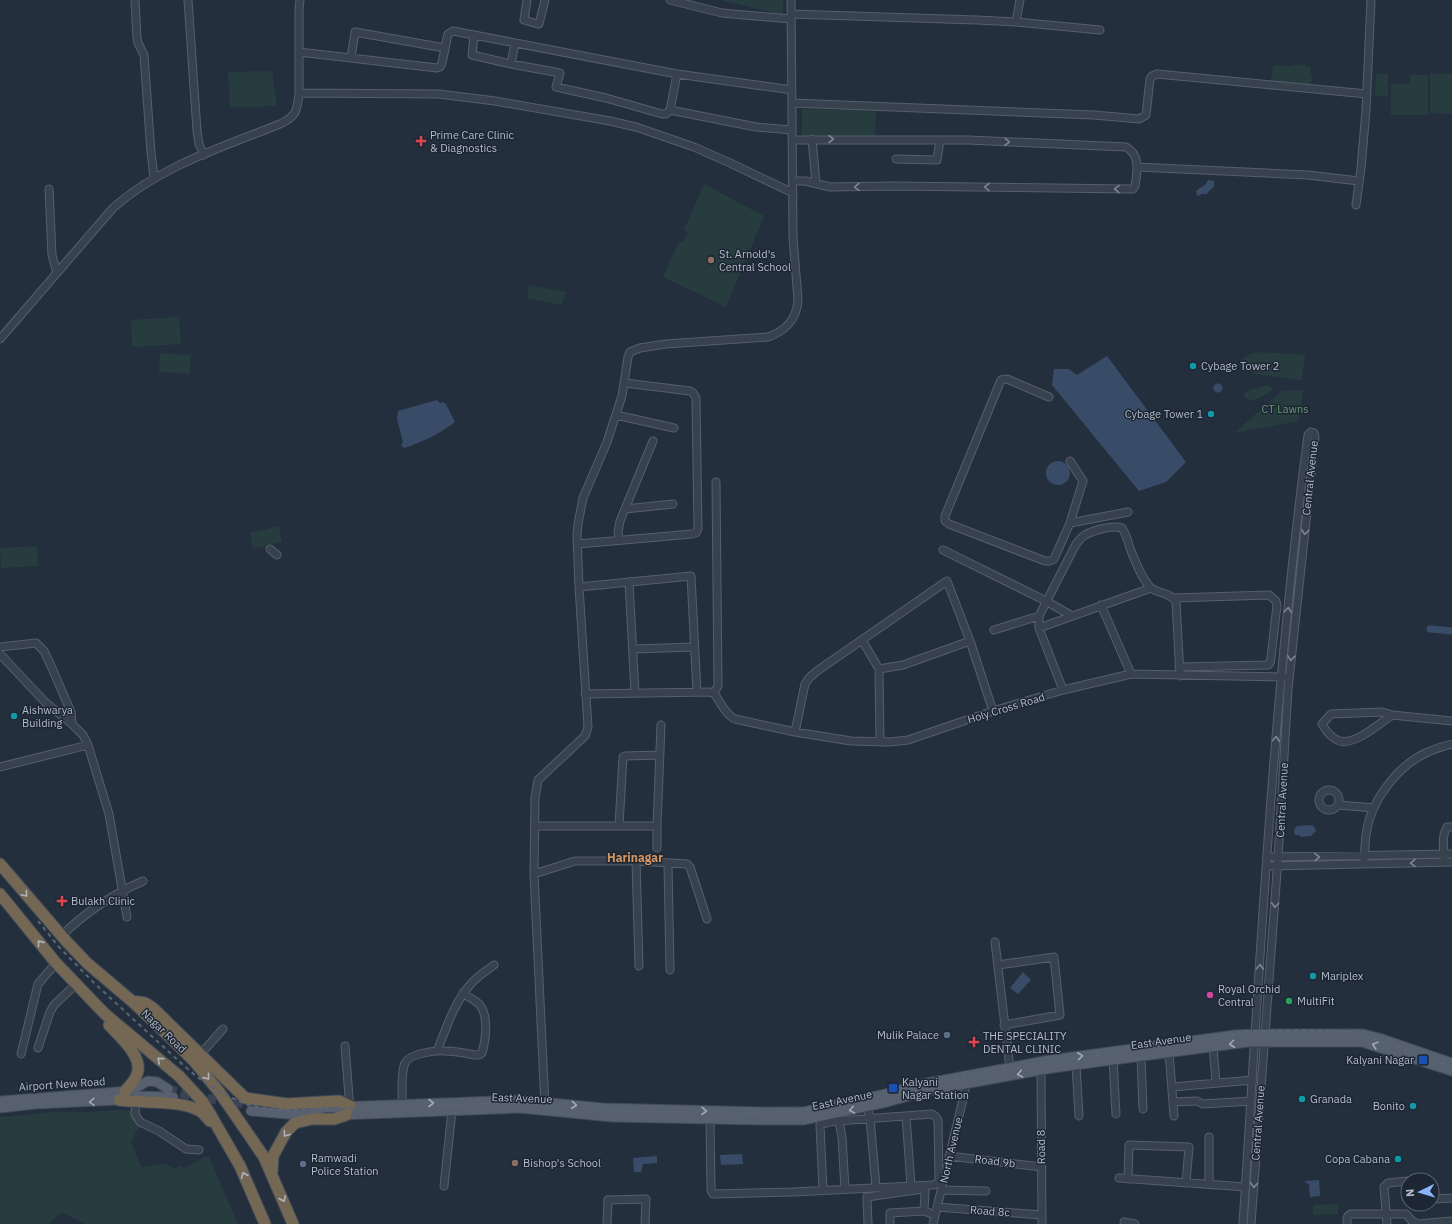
<svg xmlns="http://www.w3.org/2000/svg" width="1452" height="1224" viewBox="0 0 1452 1224" font-family="'IBM Plex Sans',sans-serif">
<style>
.green{fill:#263c3f}
.water{fill:#394c67}
.lines{fill:none;stroke-linecap:round;stroke-linejoin:round}
.canal{stroke:#394c67;stroke-width:7}
.major-tunnel{stroke:#3a4453;stroke-width:9;stroke-dasharray:9 4.5;stroke-linecap:butt}
.minor-casing{stroke:#565f6c;stroke-width:9}
.major-casing{stroke:#414a57;stroke-width:11}
.highway-casing{stroke:#434c59;stroke-width:13}
.minor{stroke:#38414e;stroke-width:7}
.major{stroke:#56606e;stroke-width:9}
.highway{stroke:#746855;stroke-width:11}
.rail{stroke:#5a6575;stroke-width:2;stroke-dasharray:4 4;stroke-linecap:butt}
.oneway{stroke:#7c8592}
.oneway2{stroke:#aeb4bd}
.oneway3{stroke:#a1aab7}
.health-dot{fill:#e0444e;stroke:#1d2633;stroke-width:1.5}
.education-dot{fill:#8d6e63;stroke:#1d2633;stroke-width:1.5}
.culture-dot{fill:#0f9aa8;stroke:#1d2633;stroke-width:1.5}
.hotel-dot{fill:#d1479c;stroke:#1d2633;stroke-width:1.5}
.leisure-dot{fill:#2e9e5b;stroke:#1d2633;stroke-width:1.5}
.service-dot{fill:#5c6f8a;stroke:#1d2633;stroke-width:1.5}
.transit-dot{fill:#1a4fb4;stroke:#1d2633;stroke-width:1.5}
.labels{text-anchor:middle;dominant-baseline:central;stroke-width:3;stroke-linejoin:round;paint-order:stroke}
.poi-label{font-size:11px;fill:#b4bcc9;stroke:#1d2633;text-anchor:start}
.park-label{font-size:11px;fill:#6b9a76;stroke:#1d2633}
.street-label{font-size:11px;fill:#b4bcc9;stroke:#1d2633}
.neighbourhood-label{font-size:12px;font-weight:bold;fill:#d59563;stroke:#1d2633}
</style>
<rect width="100%" height="100%" fill="#242f3e"/>
<path class="green" d="M721,0H783V15Z
M1305,64V67H1311L1310,74L1312,75L1311,84H1305L1304,85L1271,82L1273,65L1292,66L1293,65Z
M272,71L277,106L230,107L228,72Z
M1388,73V97L1375,96L1376,74Z
M1452,73V114L1430,113V74Z
M1410,75H1428V115H1391V84H1410Z
M802,109L876,111L875,136L802,138Z
M704,184L764,216L726,307L663,277L679,241L683,243L688,232L684,230Z
M529,285L566,292L562,305L527,298Z
M179,317L181,344L132,347L131,320Z
M1262,352L1305,355L1302,380L1255,374L1248,370L1243,359L1250,354Z
M160,353L191,355L190,374L159,372Z
M1268,385L1273,389C1265,395 1259,399 1249,401L1243,394L1250,390Z
M1303,390L1299,421L1234,433L1282,391Z
M279,526L282,542L253,548L250,533Z
M37,546L38,566L1,568L0,548Z
M117,1110H131L141,1125L131,1141L141,1167C155,1167 161,1159 174,1169L179,1166L184,1168L204,1157H209L238,1224H86L62,1213L48,1224H0V1117L53,1112H87Z
M1338,1204V1214L1313,1215V1205Z"/>
<path class="water" d="M1208,180L1214,181V187L1209,191L1207,194H1201L1200,196L1197,195L1196,192L1197,190L1205,185Z
M1107,356L1186,462L1166,482L1139,491L1052,385L1054,369H1069L1077,375Z
M1213.5 388a4.5 4.5 0 1 1 9 0a4.5 4.5 0 1 1-9 0Z
M437,400L440,403L443,402L446,404L455,422C439,434 423,442 404,448L401,445L403,442L397,419L398,411Z
M1046 473a12 12 0 1 1 24 0a12 12 0 1 1-24 0Z
M1312,825L1315,828L1316,831L1311,836L1301,837L1299,835H1295L1294,830L1297,826Z
M1023,972L1031,980L1018,994L1010,988Z
M742,1154L743,1164L721,1165L720,1155Z
M657,1156V1163L643,1164L641,1172H634L633,1158Z
M1319,1180L1320,1196L1310,1197L1309,1184L1306,1183L1305,1181Z"/>
<g class="lines">
<path class="canal" d="M1430,629L1452,631"/>
<path class="major-tunnel" d="M168,1089L191,1096L252,1105"/>
<defs>
<path id="minor" d="M135,0L137,38L138,43L144,55L151,152L154,178
M188,0L197,131L199,144L204,155
M527,0L524,20L538,24H539L545,0
M670,0L722,13L791,19
M791,14L977,20L1016,22L1100,30
M1016,22L1020,0
M474,35L472,55L511,64L560,73L556,87L606,98L662,114H666L670,110L677,74
M299,52L437,68L440,67L442,63L448,34L453,31L677,74L792,90
M351,58L355,32L445,48
M511,64L515,43
M299,93L439,94L495,101L610,121L636,127L694,147L730,163L793,193
M792,103L1094,115L1139,119L1146,115L1150,79L1152,76L1157,74L1367,94
M670,110L756,127L792,130
M812,139L816,184
M792,140H968L1126,147C1141,155 1137,172 1135,186L1133,189H1128L893,186L830,187L805,181H793
M896,159L937,160L940,140
M1137,167L1308,175L1359,181
M49,189L52,255L57,273
M1356,205L1361,168L1366,110L1371,0
M0,339L113,208C160,166 223,147 280,124C297,116 297,111 299,93V9L300,0
M1049,397L1007,379L1001,380L945,516V521L949,524L1045,561H1050L1054,559L1070,523L1083,481L1070,461
M616,415L674,428
M625,509L673,504
M1070,523L1128,512
M619,540L618,532L620,521L653,441
M578,544L692,534L696,533L698,529L696,398L693,393L690,391L625,383
M270,549L277,555
M943,550L1046,601L1072,616
M629,582L635,693
M579,587L691,576L697,692
M1174,598L1269,595L1276,601L1277,605L1271,658L1270,663L1268,665L1179,667
M1101,605L1131,674
M1039,628L1151,588
M994,630L1039,616
M862,640L879,669L880,742
M0,647L36,643L44,651L51,666L71,712L72,724L83,735L88,745L109,814L127,917
M633,649L694,647
M0,654L45,702L72,724
M879,669L903,665L970,641
M1063,690L1039,628V616L1076,544C1079,541 1081,537 1085,535C1094,530 1112,525 1122,528C1126,534 1128,541 1130,548C1135,561 1141,577 1150,587C1157,594 1171,592 1176,602L1180,676
M714,693L718,686L716,482
M585,694L709,692L714,693C720,702 726,715 735,719L795,732L851,741L890,742L908,740L993,711L1063,690L1131,674L1284,677
M1392,715C1380,723 1356,745 1340,741C1332,739 1326,731 1322,724L1331,714L1382,712L1392,715L1452,721
M795,732L805,684L809,678L817,671L947,581L970,641L993,711
M0,767L88,745
M1319 800a10 10 0 1 1 20 0a10 10 0 1 1-20 0Z
M1338,805L1374,808
M535,826H657
M619,826L623,757L625,756L659,755
M657,848V826L661,725
M1267,857L1452,854
M1444,858C1444,847 1441,837 1447,827H1452
M1364,859C1365,851 1365,843 1366,835C1370,801 1398,765 1428,752C1436,748 1444,746 1452,744
M636,861L639,966
M668,863L670,970
M1266,866L1452,862
M534,874L575,861H636L687,864L690,867L707,919
M61,936C85,913 113,894 143,881
M995,942L1010,1068
M998,965L1054,957L1060,1015L1004,1025
M345,1046L350,1109
M1213,1046L1216,1083
M38,1048L50,1012L54,1005L76,984
M437,1051C446,1029 454,1003 470,985C476,977 486,971 494,965
M1169,1052L1174,1116
M21,1054L38,984L56,963
M1141,1056L1143,1109
M198,1057L223,1029
M1113,1059L1116,1114
M1076,1065L1079,1116
M1041,1070L1042,1224
M1172,1087L1253,1080
M136,1102L135,1114L140,1122L159,1131L186,1149L199,1150
M1173,1102L1197,1101L1203,1104L1251,1101
M545,1106L534,874L535,798L538,780L585,736L588,727L579,587L577,535L578,524L583,498L607,442L622,396L628,357L630,352L640,348L666,344L768,337C786,331 797,318 798,300L793,237L791,0
M867,1106L870,1118L876,1187
M402,1109C403,1097 400,1073 405,1063C409,1054 435,1050 445,1051C455,1051 465,1053 475,1055H479L482,1053C486,1039 489,1015 479,1004C475,1000 468,997 463,993
M906,1116L911,1185
M710,1119L711,1190L713,1194L793,1192L933,1185L938,1183L939,1179L938,1120L936,1117L932,1114C905,1116 878,1118 850,1120C841,1121 828,1121 820,1125L823,1190
M839,1121L842,1137L845,1189
M949,1156L1042,1167
M1119,1178L1246,1187
M1128,1179L1129,1145L1189,1147L1186,1183
M1209,1184V1137
M444,1186L452,1111
M941,1190L986,1191
M1432,1199L1452,1198
M937,1207L1042,1215
M1124,1222L1135,1224
M607,1224L608,1200L646,1199L645,1224
M868,1224L867,1197L923,1189L925,1192L924,1211
M890,1224V1213L924,1211L935,1215
M933,1224L965,1091L964,1080
M1243,1224C1260,961 1273,697 1308,435L1311,432L1314,433L1315,437L1288,689L1278,858L1251,1224
M1347,1224C1347,1219 1346,1216 1351,1214H1406L1412,1221L1418,1224L1452,1221
M1387,1224L1384,1187L1388,1183L1408,1181"/>
<path id="major" d="M138,1096L173,1097
M0,1101L130,1091L148,1081L157,1082L168,1089
M0,1108L35,1104L119,1100L126,1098
M312,1108L520,1100L603,1108L761,1112H803L885,1094L917,1085L1050,1060L1235,1035L1255,1034H1363L1379,1038L1452,1063
M251,1111L287,1114H319
M340,1115L520,1108L612,1117L760,1120H803L887,1102L927,1091L1052,1068L1248,1042H1362L1452,1071"/>
<path id="highway" d="M0,864L67,942L87,963L133,1002L180,1047L194,1061L220,1093L264,1157L293,1224
M0,894L56,963L105,1014L179,1076L202,1101L209,1112L240,1166L265,1224
M133,1002C143,1001 147,1003 155,1010L245,1098L287,1104L339,1101L350,1106
M109,1025C119,1036 144,1057 137,1074C135,1080 130,1086 125,1091
M119,1100C141,1103 179,1100 198,1110C203,1112 206,1117 210,1121
M272,1171L273,1156L286,1132L295,1123L312,1119H334L346,1115"/>
</defs>
<use href="#minor" class="minor-casing"/>
<use href="#major" class="major-casing"/>
<use href="#highway" class="highway-casing"/>
<use href="#minor" class="minor"/>
<use href="#major" class="major"/>
<use href="#highway" class="highway"/>
<path class="rail" d="M38,921L58,946L93,982L182,1064L197,1077L223,1094L248,1105L275,1110H293L516,1103L610,1111L759,1113L828,1108L862,1101L917,1086L1050,1062L1262,1031L1302,1030L1355,1032L1452,1067
M1260,1038L1324,1036"/>
</g>
<defs><path id="oneway-chevron" d="M-2-3.5L2.5 0L-2 3.5" fill="none" stroke-width="1.6" stroke-linecap="round" stroke-linejoin="round"/></defs>
<g class="oneway">
<use href="#oneway-chevron" transform="translate(831 139)"/>
<use href="#oneway-chevron" transform="translate(1007 142) rotate(2)"/>
<use href="#oneway-chevron" transform="translate(857 187) rotate(179)"/>
<use href="#oneway-chevron" transform="translate(987 187) rotate(-179)"/>
<use href="#oneway-chevron" transform="translate(1117 189) rotate(-179)"/>
<use href="#oneway-chevron" transform="translate(1305 532) rotate(96)"/>
<use href="#oneway-chevron" transform="translate(1288 610) rotate(-84)"/>
<use href="#oneway-chevron" transform="translate(1291 658) rotate(96)"/>
<use href="#oneway-chevron" transform="translate(1276 739) rotate(-86)"/>
<use href="#oneway-chevron" transform="translate(1317 857) rotate(-1)"/>
<use href="#oneway-chevron" transform="translate(1413 863) rotate(179)"/>
<use href="#oneway-chevron" transform="translate(1275 905) rotate(94)"/>
<use href="#oneway-chevron" transform="translate(1260 967) rotate(-86)"/>
<use href="#oneway-chevron" transform="translate(1254 1185) rotate(94)"/>
</g>
<g class="oneway2">
<use href="#oneway-chevron" transform="translate(25 894) rotate(50)"/>
<use href="#oneway-chevron" transform="translate(40 943) rotate(-129)"/>
<use href="#oneway-chevron" transform="translate(160 1060) rotate(-140)"/>
<use href="#oneway-chevron" transform="translate(207 1077) rotate(51)"/>
<use href="#oneway-chevron" transform="translate(286 1134) rotate(126)"/>
<use href="#oneway-chevron" transform="translate(244 1175) rotate(-113)"/>
<use href="#oneway-chevron" transform="translate(283 1199) rotate(67)"/>
</g>
<g class="oneway3">
<use href="#oneway-chevron" transform="translate(1232 1044) rotate(173)"/>
<use href="#oneway-chevron" transform="translate(1375 1045) rotate(-162)"/>
<use href="#oneway-chevron" transform="translate(1080 1056) rotate(-8)"/>
<use href="#oneway-chevron" transform="translate(1020 1074) rotate(169)"/>
<use href="#oneway-chevron" transform="translate(92 1102) rotate(177)"/>
<use href="#oneway-chevron" transform="translate(431 1103)"/>
<use href="#oneway-chevron" transform="translate(574 1105) rotate(6)"/>
<use href="#oneway-chevron" transform="translate(852 1110) rotate(168)"/>
<use href="#oneway-chevron" transform="translate(704 1111) rotate(1)"/>
</g>
<g class="health-dot">
<path d="M419 135h4v4h4v4h-4v4h-4v-4h-4v-4h4z"/>
<path d="M60 895h4v4h4v4h-4v4h-4v-4h-4v-4h4z"/>
<path d="M972 1036h4v4h4v4h-4v4h-4v-4h-4v-4h4z"/>
</g>
<g class="education-dot">
<circle cx="711" cy="260" r="4"/>
<circle cx="515" cy="1163" r="4"/>
</g>
<g class="culture-dot">
<circle cx="1193" cy="366" r="4"/>
<circle cx="1211" cy="414" r="4"/>
<circle cx="14" cy="716" r="4"/>
<circle cx="1313" cy="976" r="4"/>
<circle cx="1302" cy="1099" r="4"/>
<circle cx="1413" cy="1106" r="4"/>
<circle cx="1398" cy="1159" r="4"/>
</g>
<circle class="hotel-dot" cx="1210" cy="995" r="4"/>
<circle class="leisure-dot" cx="1289" cy="1001" r="4"/>
<g class="service-dot">
<circle cx="947" cy="1035" r="4"/>
<circle cx="303" cy="1164" r="4"/>
</g>
<g class="transit-dot">
<rect x="1418" y="1055" width="10" height="10" rx="2"/>
<rect x="888" y="1083" width="10" height="10" rx="2"/>
</g>
<g class="labels">
<g class="poi-label">
<text x="430" y="135">Prime Care Clinic<tspan x="430" dy="13">&amp; Diagnostics</tspan></text>
<text x="719" y="254">St. Arnold's<tspan x="719" dy="13">Central School</tspan></text>
<text x="1201" y="366">Cybage Tower 2</text>
<text x="1203" y="414" text-anchor="end">Cybage Tower 1</text>
<text x="22" y="710">Aishwarya<tspan x="22" dy="13">Building</tspan></text>
<text x="71" y="901">Bulakh Clinic</text>
<text x="1321" y="976">Mariplex</text>
<text x="1218" y="989">Royal Orchid<tspan x="1218" dy="13">Central</tspan></text>
<text x="1297" y="1001">MultiFit</text>
<text x="939" y="1035" text-anchor="end">Mulik Palace</text>
<text x="983" y="1036">THE SPECIALITY<tspan x="983" dy="13">DENTAL CLINIC</tspan></text>
<text x="1414" y="1060" text-anchor="end">Kalyani Nagar</text>
<text x="902" y="1082">Kalyani<tspan x="902" dy="13">Nagar Station</tspan></text>
<text x="1310" y="1099">Granada</text>
<text x="1405" y="1106" text-anchor="end">Bonito</text>
<text x="311" y="1158">Ramwadi<tspan x="311" dy="13">Police Station</tspan></text>
<text x="1390" y="1159" text-anchor="end">Copa Cabana</text>
<text x="523" y="1163">Bishop's School</text>
</g>
<g class="park-label">
<text x="1285" y="409">CT Lawns</text>
</g>
<g class="street-label">
<text transform="translate(1310 478) rotate(-84)">Central Avenue</text>
<text transform="translate(1006 708) rotate(-17)">Holy Cross Road</text>
<text transform="translate(1282 800) rotate(-87)">Central Avenue</text>
<text transform="translate(164 1031) rotate(44)">Nagar Road</text>
<text transform="translate(1161 1041) rotate(-8)">East Avenue</text>
<text transform="translate(62 1084) rotate(-4)">Airport New Road</text>
<text transform="translate(522 1098) rotate(2)">East Avenue</text>
<text transform="translate(842 1100) rotate(-12)">East Avenue</text>
<text transform="translate(1258 1123) rotate(-86)">Central Avenue</text>
<text transform="translate(1041 1147) rotate(-91)">Road 8</text>
<text transform="translate(951 1150) rotate(-77)">North Avenue</text>
<text transform="translate(995 1161) rotate(7)">Road 9b</text>
<text transform="translate(990 1211) rotate(4)">Road 8c</text>
</g>
<g class="neighbourhood-label">
<text x="635" y="857">Harinagar</text>
</g>
</g>
<g transform="translate(1420 1192) rotate(265)"><circle r="19" fill="#1d2633" stroke="#59626f"/>
<path d="M0-3L7 15L0 10L-7 15Z" fill="#8ab4f8"/>
<text y="-6" font-size="11" font-weight="bold" text-anchor="middle" fill="#b4bcc9">N</text>
</g>
</svg>
